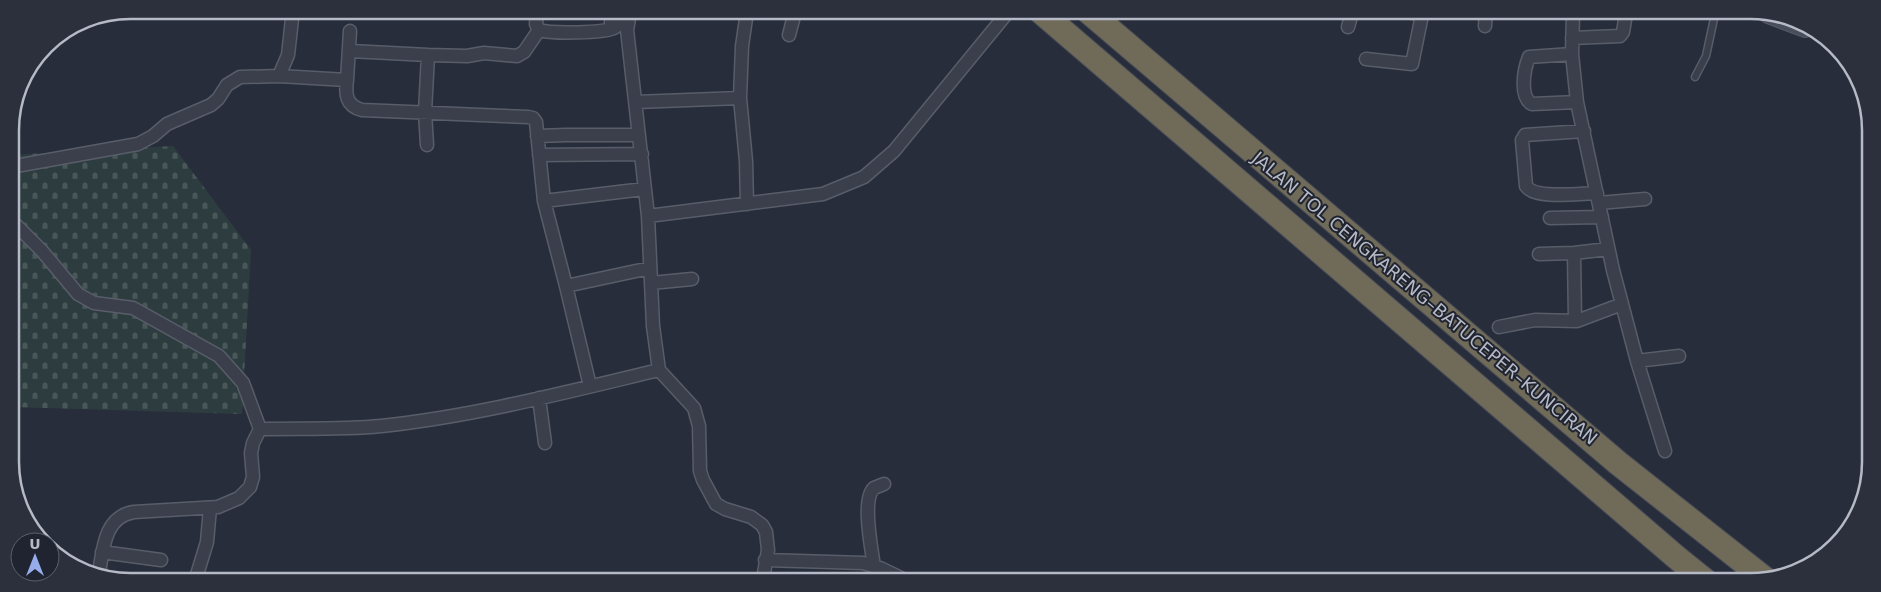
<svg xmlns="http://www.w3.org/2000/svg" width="1881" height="592" viewBox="0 0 1881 592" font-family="'DejaVu Sans',sans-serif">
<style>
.cemetery{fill:url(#cemetery-stones)}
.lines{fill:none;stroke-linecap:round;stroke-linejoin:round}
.service-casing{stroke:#585d69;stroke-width:9}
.minor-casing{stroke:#585d69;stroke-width:15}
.secondary-casing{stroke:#585d69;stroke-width:20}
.motorway-casing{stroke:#454a56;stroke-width:26}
.service{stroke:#3a3f4b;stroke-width:6}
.minor{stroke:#3a3f4b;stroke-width:12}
.secondary{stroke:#494e5d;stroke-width:18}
.motorway{stroke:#706a58;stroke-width:24}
.labels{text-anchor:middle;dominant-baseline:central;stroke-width:4;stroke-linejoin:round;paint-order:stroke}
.street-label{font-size:18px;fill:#b6bac6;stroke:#1f2430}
.rim{fill:none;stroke:#b6bac6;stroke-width:2.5}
</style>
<defs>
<pattern id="cemetery-stones" width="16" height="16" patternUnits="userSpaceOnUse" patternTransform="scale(1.25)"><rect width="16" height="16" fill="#2d3d3f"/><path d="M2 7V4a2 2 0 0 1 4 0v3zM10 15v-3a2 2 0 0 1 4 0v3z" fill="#495759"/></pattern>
</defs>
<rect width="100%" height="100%" fill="#272d3a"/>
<path class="cemetery" d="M173,146L251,250L242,414L12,407L10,155Z"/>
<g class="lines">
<defs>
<path id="service" d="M1695,77L1706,56L1715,14"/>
<path id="minor" d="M537,11L536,24L539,30
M611,11V29
M630,13L627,30L648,216L653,326L659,370L694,408L699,426L700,471L703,480L716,504L725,509L751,517L762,525L766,532L768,550L763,579
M1573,14L1572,54L1577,102L1613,270L1637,361L1665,451
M1485,26L1486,13
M1348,27L1352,13
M539,30C552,34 603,33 614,28C620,25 626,16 631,11
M789,35L795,12
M1572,38L1620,36L1623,32L1626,14
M350,51L428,55
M1572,54L1529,57C1524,69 1519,97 1532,104L1577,102
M1366,59L1412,64L1422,15L1412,13
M279,76L288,55L293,10
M347,80L350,31
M636,102L740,98
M1584,131L1525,135L1522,140L1526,186C1535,200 1581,193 1597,193
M537,136L566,135H639
M427,145L425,112L428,55L467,56L484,53L517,56L524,52L539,30
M539,155L642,154
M10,167L138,144L153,136L167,124L211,105L218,99L227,85L240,77L279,76L347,80C345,94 346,106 362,110L528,117L533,118L536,122L544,201L566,286
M544,201L644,189
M1599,203L1645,199
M747,204L746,161L740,98L742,46L747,12
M648,216L823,194L864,177L894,151L1008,12
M1550,218L1602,217
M11,220L42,251L78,294L94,303L133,308L219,356L243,383L260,429
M1574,253L1575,321
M1539,254L1574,253L1608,249
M651,283L692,279
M1499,327L1535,320L1577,321L1622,304
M1637,361L1679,356
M590,386L566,286L650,268
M539,398L545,443
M260,429C300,428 341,430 381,426C475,416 567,392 659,370
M102,552L161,560
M765,560L863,563L880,568L905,580
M874,567C872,550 861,500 874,488L884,484
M99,573C103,548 105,516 134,512L218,507L239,498L250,487L253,477L251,453L253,443L260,429
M196,578L207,542L210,508
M1639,581H1641"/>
<path id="secondary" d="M1768,14L1805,28"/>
<path id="motorway" d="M1041,12L1676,557L1707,582
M1089,12L1618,463L1765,579"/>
</defs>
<use href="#service" class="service-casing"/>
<use href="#minor" class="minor-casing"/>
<use href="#secondary" class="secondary-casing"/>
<use href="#motorway" class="motorway-casing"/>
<use href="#service" class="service"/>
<use href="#minor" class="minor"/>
<use href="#secondary" class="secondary"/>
<use href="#motorway" class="motorway"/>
</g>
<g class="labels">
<g class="street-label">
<text transform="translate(1425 298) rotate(40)">JALAN TOL CENGKARENG–BATUCEPER–KUNCIRAN</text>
</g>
</g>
<path d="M0 0H1881V592H0ZM130 19H1751A111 111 0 0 1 1862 130V462A111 111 0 0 1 1751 573H130A111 111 0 0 1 19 462V130A111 111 0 0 1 130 19Z" fill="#2b303c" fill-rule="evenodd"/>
<path class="rim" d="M130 19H1751A111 111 0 0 1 1862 130V462A111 111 0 0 1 1751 573H130A111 111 0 0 1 19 462V130A111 111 0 0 1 130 19Z"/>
<g transform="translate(35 557)"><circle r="24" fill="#1f2430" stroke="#5b606c"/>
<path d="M0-4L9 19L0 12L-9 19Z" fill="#96aceb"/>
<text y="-8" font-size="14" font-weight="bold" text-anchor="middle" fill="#b6bac6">U</text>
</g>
</svg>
